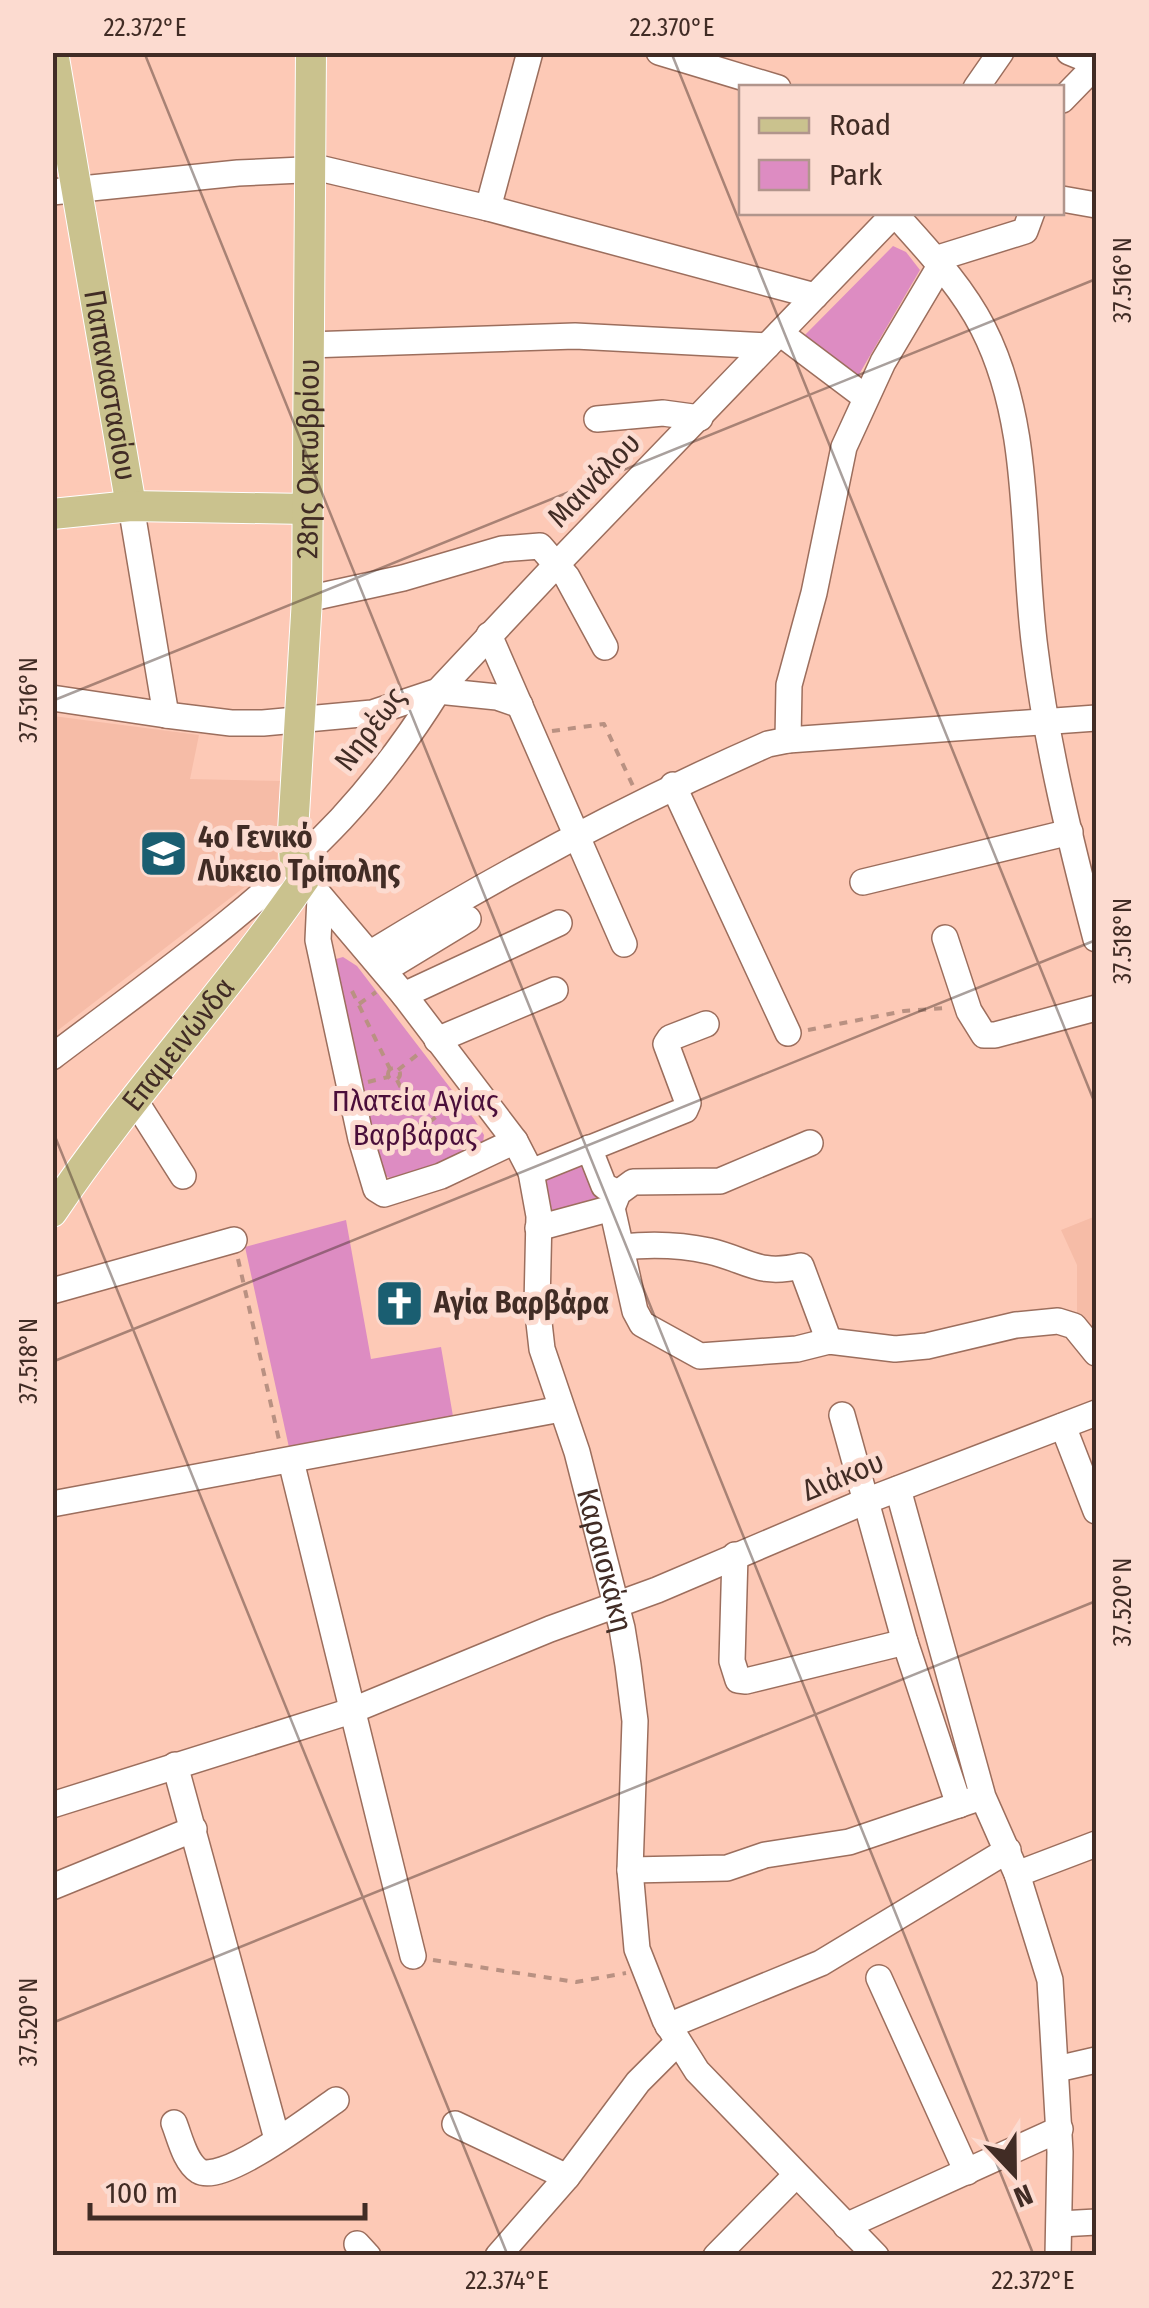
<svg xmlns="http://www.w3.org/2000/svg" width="1149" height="2308" viewBox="0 0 1149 2308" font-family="'Fira Sans Condensed',sans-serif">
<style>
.built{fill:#f6bca7}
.green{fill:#dd8cc2}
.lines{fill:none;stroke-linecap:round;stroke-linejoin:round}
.minor-casing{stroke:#9c6e5d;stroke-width:28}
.major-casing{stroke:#fff;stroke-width:32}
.path{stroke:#b99182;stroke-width:4;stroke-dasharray:8 8;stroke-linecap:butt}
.minor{stroke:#fff;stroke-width:25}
.major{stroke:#cac28e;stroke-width:30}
.ticks{fill:none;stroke:#412c25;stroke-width:2.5;stroke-opacity:0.45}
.labels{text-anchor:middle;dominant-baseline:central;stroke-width:10;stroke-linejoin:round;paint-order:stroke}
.street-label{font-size:30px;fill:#412c25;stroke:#fcdbd0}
.poi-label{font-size:30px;font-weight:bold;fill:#412c25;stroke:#fcdbd0;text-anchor:start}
.park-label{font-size:30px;fill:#4a0e3a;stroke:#fcdbd0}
.neatline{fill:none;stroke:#412c25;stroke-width:4}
.ticks-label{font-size:25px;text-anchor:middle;fill:#412c25}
</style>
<rect width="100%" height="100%" fill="#fdc9b6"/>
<path class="built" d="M53,716L199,735L190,779L281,781L277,862L53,1034Z
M1096,1216V1336L1077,1314V1265L1061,1230Z"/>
<path class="green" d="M893,246L906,252L920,270L854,383L799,341Z
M343,957L357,966L474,1119L484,1135L483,1143L442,1163L392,1179L381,1174L336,968V959Z
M586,1159L602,1195L600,1201L557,1216L550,1209L543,1174Z
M346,1220L371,1359L441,1347L454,1422L290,1452L245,1247Z"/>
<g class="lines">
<defs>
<g id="minor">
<path d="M659,52L778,88"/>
<path d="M1069,52L1096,63"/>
<path d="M976,88L1001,52"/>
<path d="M1062,100L1096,65"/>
<path d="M52,192L238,173L323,169L488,208L815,296"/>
<path d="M1062,199L1096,205"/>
<path d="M488,208L530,52"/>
<path d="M895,214C927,250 961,285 983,328C1033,426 1021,543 1035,649C1047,747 1071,844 1096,939"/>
<path d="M935,259L1025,231L1032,212"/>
<path d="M780,333L865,397"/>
<path d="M308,345L575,336L767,346"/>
<path d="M597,419L663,413L700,418"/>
<path d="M131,506L166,715"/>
<path d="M307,599L403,578L502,549L540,546L567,577L605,647"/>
<path d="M489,635L624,944"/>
<path d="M438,691L497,697L520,705"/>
<path d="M52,698L166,715L231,723H263L372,713L438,691L558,563L896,212"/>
<path d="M788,740L789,685L814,593L844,447L883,362L940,266"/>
<path d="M673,785L788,1033"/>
<path id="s1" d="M305,878L404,995L515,1141L531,1172L539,1216L537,1305L542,1349L577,1452L622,1628L628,1665L635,1721L630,1870L637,1949L665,2020L697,2071L876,2256"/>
<path d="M863,882L1070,832"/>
<path d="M320,897L318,940L361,1139L376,1189L384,1194L441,1176L515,1141"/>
<path d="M945,938L969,1011L984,1035H995L1096,1008"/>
<path d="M371,953C498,875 631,804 768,744L788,740L1096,718"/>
<path d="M384,970L468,919"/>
<path d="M404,995L559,923"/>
<path d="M437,1040L555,990"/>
<path d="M52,1057C151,982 256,909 341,819C377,780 410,736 438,691"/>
<path d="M134,1099L183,1176"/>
<path d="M589,1148L604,1186L618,1193"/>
<path d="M531,1172L685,1110L688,1103L666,1044L670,1038L706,1024"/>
<path d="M612,1208L635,1311L642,1324L700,1356L797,1349L829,1341L895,1349L927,1346L1016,1325L1058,1321L1074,1326L1096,1353"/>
<path d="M538,1228L612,1208L618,1193L633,1182L720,1181L810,1143"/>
<path d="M622,1247C650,1244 682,1245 709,1251C748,1260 757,1276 801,1266L829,1341"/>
<path d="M52,1291L234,1240"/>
<path d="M842,1415L905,1642L959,1805"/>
<path d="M1063,1426L1096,1511"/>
<path d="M291,1461L413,1956"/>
<path d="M898,1489L983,1797L1017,1874L1050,1980L1060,2152L1058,2256"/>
<path d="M52,1504L561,1409"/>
<path d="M735,1555L732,1661L738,1680L746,1681L905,1642"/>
<path d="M175,1765L277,2139"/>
<path d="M52,1805L351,1711L550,1629L657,1590L866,1501L1096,1413"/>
<path d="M630,1870L727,1868L765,1855L849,1842L973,1800"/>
<path d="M1017,1874L1096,1844"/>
<path d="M52,1887L194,1829"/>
<path d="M879,1978L967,2172"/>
<path d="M668,2026L821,1963L1008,1850"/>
<path d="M1057,2069L1096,2060"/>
<path d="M174,2123C180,2138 185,2162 199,2171C223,2185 313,2116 336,2100"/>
<path d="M455,2124L567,2177"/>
<path d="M1060,2224L1096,2222"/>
<path d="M846,2226L1060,2129"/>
<path d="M357,2244L368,2256"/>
<path d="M498,2256L567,2177L638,2082L677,2043"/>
<path d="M716,2256L796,2175"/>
</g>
<g id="major">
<path id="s2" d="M53,52L131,506"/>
<path d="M52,514L131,506L307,509"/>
<path id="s3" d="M52,1212C130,1096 226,993 305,878L295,864L293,831L307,599L311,52"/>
</g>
</defs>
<use href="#minor" class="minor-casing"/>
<use href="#major" class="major-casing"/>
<path class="path" d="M552,731L604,724L633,786
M352,991L390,1069
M359,1004L376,992
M808,1030L904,1011L946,1008
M388 1074a6 6 0 1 1 12 0a6 6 0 1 1-12 0Z
M398,1070L422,1051
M397,1080L427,1140
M368,1082L388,1077
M385,1139L421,1129L458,1099
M238,1259L279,1440
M433,1960L576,1982L626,1973"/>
<use href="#minor" class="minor"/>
<use href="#major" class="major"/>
</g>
<path class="ticks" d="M144,52L1034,2256M671,52L1096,1106M52,701L1096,279M52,1129L508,2256M52,1362L1096,940M52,2023L1096,1601"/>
<defs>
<symbol id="school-square" viewBox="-11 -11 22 22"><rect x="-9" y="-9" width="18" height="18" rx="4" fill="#1a5e71" stroke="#fcdbd0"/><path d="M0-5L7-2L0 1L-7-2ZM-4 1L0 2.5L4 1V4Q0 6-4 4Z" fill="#fff"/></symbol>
<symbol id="church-square" viewBox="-11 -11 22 22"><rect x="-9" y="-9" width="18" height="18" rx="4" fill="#1a5e71" stroke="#fcdbd0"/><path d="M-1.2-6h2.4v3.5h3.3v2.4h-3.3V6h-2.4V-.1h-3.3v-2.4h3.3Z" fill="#fff"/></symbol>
</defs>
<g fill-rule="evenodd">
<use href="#school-square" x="136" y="826" width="55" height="55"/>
<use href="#church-square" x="372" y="1276" width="55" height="55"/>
</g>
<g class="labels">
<g class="street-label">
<text stroke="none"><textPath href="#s2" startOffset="338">Παπαναστασίου</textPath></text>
<text stroke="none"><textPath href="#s3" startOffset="842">28ης Οκτωβρίου</textPath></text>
<text transform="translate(594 480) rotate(-46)">Μαινάλου</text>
<text transform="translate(370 729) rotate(-53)">Νηρέως</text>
<text stroke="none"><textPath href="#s3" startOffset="210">Επαμεινώνδα</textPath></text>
<text transform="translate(843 1476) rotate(-22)">Διάκου</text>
<text stroke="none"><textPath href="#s1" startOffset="770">Καραισκάκη</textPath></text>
</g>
<g class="poi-label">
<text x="198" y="837">4ο Γενικό<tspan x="198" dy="34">Λύκειο Τρίπολης</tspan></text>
<text x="434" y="1303">Αγία Βαρβάρα</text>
</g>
<g class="park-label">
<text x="415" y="1101">Πλατεία Αγίας<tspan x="415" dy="34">Βαρβάρας</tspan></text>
</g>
</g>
<rect width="1149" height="2308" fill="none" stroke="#fcdbd0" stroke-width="110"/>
<rect x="739" y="85" width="325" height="130" fill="#fcdbd0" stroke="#b1958c" stroke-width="2.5"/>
<rect x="759" y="118" width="50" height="15" fill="#cac28e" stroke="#b1958c" stroke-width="2.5"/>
<text x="829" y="135" font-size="30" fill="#412c25">Road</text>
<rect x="759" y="160" width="50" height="30" fill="#dd8cc2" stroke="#b1958c" stroke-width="2.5"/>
<text x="829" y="185" font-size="30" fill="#412c25">Park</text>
<g transform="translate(1014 2173) rotate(158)" stroke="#fcdbd0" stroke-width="8" paint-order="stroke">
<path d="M0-8L18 38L0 25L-18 38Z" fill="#412c25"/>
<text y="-15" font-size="28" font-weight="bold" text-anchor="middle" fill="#412c25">N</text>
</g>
<path d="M90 2203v15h275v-15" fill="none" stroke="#412c25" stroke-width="5"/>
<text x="105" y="2203" font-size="30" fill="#412c25" stroke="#fcdbd0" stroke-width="8" paint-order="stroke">100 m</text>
<rect x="55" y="55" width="1039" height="2198" class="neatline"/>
<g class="ticks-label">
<text x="145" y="36">22.372°E</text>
<text x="672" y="36">22.370°E</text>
<text transform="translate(1122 280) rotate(-90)" y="9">37.516°N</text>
<text transform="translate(28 700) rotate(-90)" y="9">37.516°N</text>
<text transform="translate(1122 941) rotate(-90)" y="9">37.518°N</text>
<text transform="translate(28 1361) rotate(-90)" y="9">37.518°N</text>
<text transform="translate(1122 1602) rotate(-90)" y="9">37.520°N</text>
<text transform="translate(28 2022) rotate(-90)" y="9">37.520°N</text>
<text x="507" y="2289">22.374°E</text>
<text x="1033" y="2289">22.372°E</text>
</g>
</svg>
